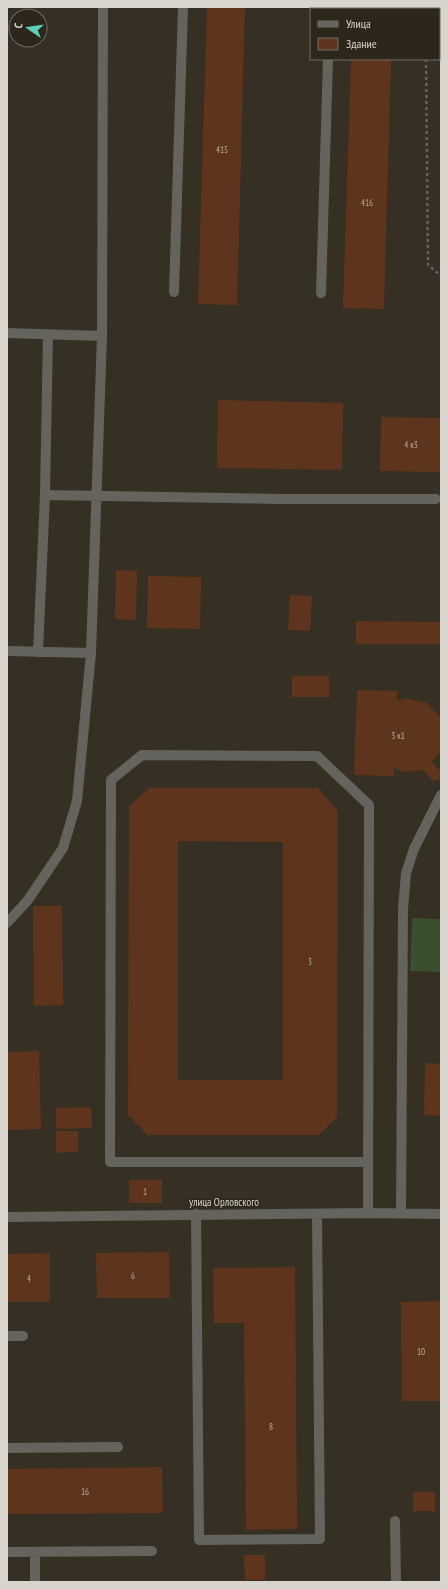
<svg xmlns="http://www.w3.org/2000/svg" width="448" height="1589" viewBox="0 0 448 1589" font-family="'PT Sans Narrow',sans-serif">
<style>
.pitch{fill:#3a4f2d}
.building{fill:#5f341d;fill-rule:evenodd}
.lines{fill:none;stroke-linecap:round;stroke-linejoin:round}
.path{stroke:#696359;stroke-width:2.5;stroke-dasharray:3 3;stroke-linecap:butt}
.minor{stroke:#64635d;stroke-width:10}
.labels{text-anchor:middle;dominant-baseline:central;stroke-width:3;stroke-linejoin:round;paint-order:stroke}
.number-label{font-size:9px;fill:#baada2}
.street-label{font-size:11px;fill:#d9d5ce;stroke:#2c261b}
</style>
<rect width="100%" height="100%" fill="#362f24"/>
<path class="pitch" d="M412,918L441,919V972L410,971Z"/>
<path class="building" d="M207,7H245L237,305L198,304Z
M352,7H393V9H352Z
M351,59H391L384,309L343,308Z
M218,400L343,403L342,470L217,468Z
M381,417L441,418V472L380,471Z
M116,570L137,571L136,620L115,619Z
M148,576L201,577L200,629L147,628Z
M290,595L312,596L310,631L288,630Z
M356,621L441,622V644H356Z
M292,676H329V697H292Z
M357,690L397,691V701L406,698L427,703L441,718V751L432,762L441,772L439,780L433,781L423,770L405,772L394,768V776L354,775Z
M149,788H318L338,811L337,1117L319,1135H148L128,1115L129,806ZM178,841L283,842V1080H178Z
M33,906H62L63,1005L34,1006Z
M39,1051L41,1129L7,1130V1052Z
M425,1063L441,1064V1116L424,1115Z
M91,1107L92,1128L56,1129V1108Z
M56,1131H78V1152L56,1153Z
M129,1180H162V1203H129Z
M169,1252L170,1298H97L96,1253Z
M50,1253V1302H7V1254Z
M295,1267L297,1529L246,1530L244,1323H214L213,1268Z
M441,1301V1401H402L401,1302Z
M162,1467L163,1513L7,1514V1469Z
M413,1492H435V1511H413Z
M244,1555H265V1580H245Z"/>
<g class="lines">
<path class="path" d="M426,7V9
M426,59L428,265L441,276"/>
<path class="minor" d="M329,9V7
M174,292L183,7
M321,293L328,59
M7,333L102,336
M45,495L281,499H436
M7,651L91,653
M38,652L45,495L48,334
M7,923L28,900L63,848L77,801L91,653L102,336L103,7
M368,1213L369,805L317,756L142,755L111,780L110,1162H368
M401,1213L403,909L406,873L414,849L441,795
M196,1214L199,1540L320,1539L317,1214
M7,1217L368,1213L441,1214
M7,1336H23
M7,1448L118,1447
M395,1521L396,1582
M7,1552L152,1551
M35,1552V1582"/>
</g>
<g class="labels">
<g class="number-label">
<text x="222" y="149">415</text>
<text x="367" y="202">416</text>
<text x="411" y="444">4 к3</text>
<text x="398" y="735">3 к1</text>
<text x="310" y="961">3</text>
<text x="145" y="1191">1</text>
<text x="133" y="1275">6</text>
<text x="29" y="1278">4</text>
<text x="421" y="1351">10</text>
<text x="271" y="1426">8</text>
<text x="85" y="1491">16</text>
</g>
<g class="street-label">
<text x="224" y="1202">улица Орловского</text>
</g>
</g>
<rect width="448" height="1589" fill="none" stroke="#d9d5ce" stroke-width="16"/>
<rect x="310" y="8" width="130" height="52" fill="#2c261b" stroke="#716c63"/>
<rect x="318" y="21" width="20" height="6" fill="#64635d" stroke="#716c63"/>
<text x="346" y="28" font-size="12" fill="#d9d5ce">Улица</text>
<rect x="318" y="38" width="20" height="12" fill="#5f341d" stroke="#716c63"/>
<text x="346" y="48" font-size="12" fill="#d9d5ce">Здание</text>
<g transform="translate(28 28) rotate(283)"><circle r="19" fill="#2c261b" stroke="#716c63"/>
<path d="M0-3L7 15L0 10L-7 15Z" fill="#5ccebb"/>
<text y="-6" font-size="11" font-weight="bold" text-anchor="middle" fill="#d9d5ce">С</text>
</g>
</svg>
